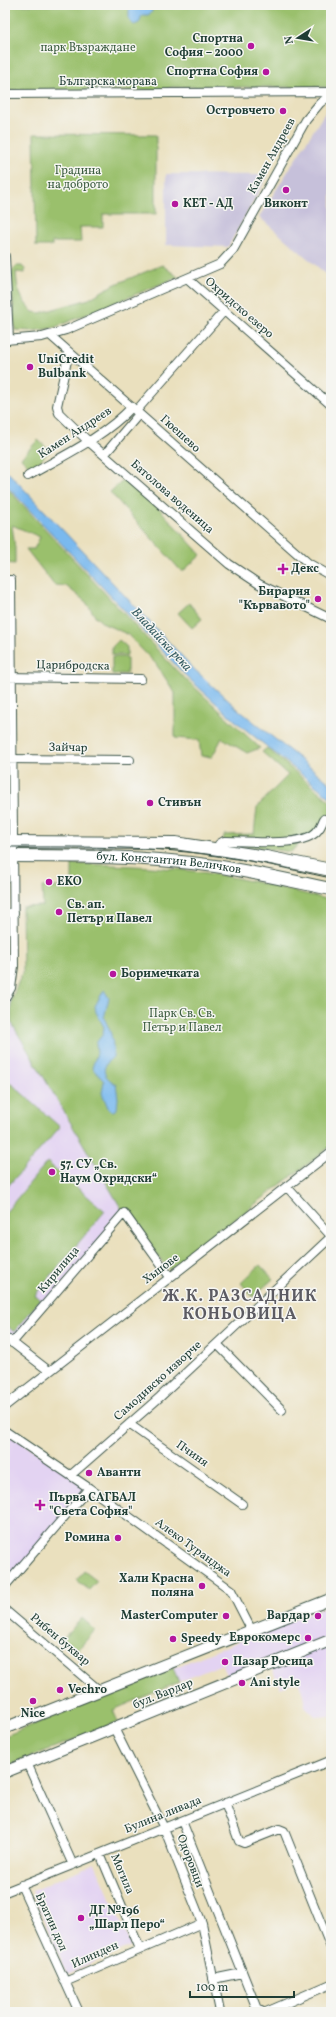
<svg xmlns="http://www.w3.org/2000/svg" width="336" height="2017" viewBox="0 0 336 2017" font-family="Vollkorn,serif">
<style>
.built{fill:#e3d3f2}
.industrial{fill:#c6c0da}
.green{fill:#9ac06c;stroke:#5c7e50}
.water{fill:#7ab9ee;stroke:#4c7b91}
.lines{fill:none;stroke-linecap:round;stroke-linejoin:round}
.street-casing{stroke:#3d5549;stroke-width:10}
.secondary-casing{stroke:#3d5549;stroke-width:13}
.primary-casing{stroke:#3d5549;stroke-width:14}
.street{stroke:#fff;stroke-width:8}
.secondary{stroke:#fff;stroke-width:11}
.primary{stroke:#fff;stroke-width:12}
.tram{stroke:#1f3d34;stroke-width:1}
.poi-dot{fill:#b5179e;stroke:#f6f6f2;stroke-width:1.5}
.labels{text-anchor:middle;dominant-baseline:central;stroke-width:3;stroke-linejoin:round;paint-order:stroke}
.poi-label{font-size:12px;font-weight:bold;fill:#1f3d34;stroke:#f6f6f2;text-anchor:start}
.park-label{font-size:12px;fill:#3e5e42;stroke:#f6f6f2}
.street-label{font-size:12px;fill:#1f3d34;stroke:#f6f6f2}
.water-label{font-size:13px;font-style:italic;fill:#365c62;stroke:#f6f6f2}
.district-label{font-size:16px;font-weight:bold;letter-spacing:1px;fill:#5c5b62;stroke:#f6f6f2}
</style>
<rect width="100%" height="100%" fill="#f6f6f2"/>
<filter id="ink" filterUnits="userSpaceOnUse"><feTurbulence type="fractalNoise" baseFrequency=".025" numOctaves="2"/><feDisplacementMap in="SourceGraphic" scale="8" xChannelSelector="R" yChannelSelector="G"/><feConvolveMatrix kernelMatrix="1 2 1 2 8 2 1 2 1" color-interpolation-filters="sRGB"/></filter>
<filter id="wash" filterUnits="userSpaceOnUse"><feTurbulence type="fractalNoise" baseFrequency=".012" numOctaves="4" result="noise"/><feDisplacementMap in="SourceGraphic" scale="16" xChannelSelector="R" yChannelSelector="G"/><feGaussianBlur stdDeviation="0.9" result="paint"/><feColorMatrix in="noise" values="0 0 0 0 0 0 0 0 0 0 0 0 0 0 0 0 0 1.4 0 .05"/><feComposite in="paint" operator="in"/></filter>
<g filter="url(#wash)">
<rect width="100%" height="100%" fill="#eae0be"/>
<path class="built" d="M6,996L11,1000V1022L124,1213L12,1343L5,1337Z
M5,1431L89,1488L5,1586Z
M331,1604V1720L329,1716L316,1717L305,1706V1699L298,1681L280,1688L268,1659L228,1677L222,1664L179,1682L173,1668Z
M95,1863L131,1946L67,1974L32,1891Z"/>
<path class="industrial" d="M331,103V267L326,274L259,217Z
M166,174L258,175H268L228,247L166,245Z"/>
<path class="green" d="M5,5H331V87H171L165,90L5,91Z
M34,134L156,135V214H103V227H80L81,242H52V246H36Z
M162,265L178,277L53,328L32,331L15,330L11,272L16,266H22L25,269V273L16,272C17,289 20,299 33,312L40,313L89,299L111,286Z
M38,440L50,451L32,469L21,458Z
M125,479L156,505L201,555L182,572L110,492Z
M5,486L177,671L260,748L247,753L222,738L212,757L201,756L199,740L175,738V693L156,664L127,634L104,624L95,616L86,602L66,586L54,585L26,549H34L40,537L12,525L15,548V564L5,563Z
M189,603L202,619L192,628L178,613Z
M119,640L127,647V655H112V647Z
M112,657H127V674H112Z
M267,748L331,802V813L328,815L316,836L300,842L291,852L223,842L224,835L254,834L257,807L288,775L262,752Z
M72,864C127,865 182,867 236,878C268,884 299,893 331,900V1146L169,1270L124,1213L11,1022V1000L23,971L22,907L43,906L42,887H72Z
M5,1078L60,1127L8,1186L5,1183Z
M47,1162L105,1211L35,1295L40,1300L14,1332L5,1324V1213Z
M260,1265L273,1279L253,1297L241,1283Z
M84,1571L97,1581L89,1590L77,1580Z
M82,1618L95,1630L76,1652L62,1640Z
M173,1668L179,1682L113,1710L118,1722L5,1767V1736Z"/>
<path class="water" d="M129,5H151L152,12L148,15H142L139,23L134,25L129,20Z
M5,469L195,670L239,710L331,784V798L240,725L186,676L5,484Z
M104,990L109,998L104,1018C111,1031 114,1041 113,1057C100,1068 102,1076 116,1084L118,1098L117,1109L113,1111L109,1110L102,1093L104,1081L92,1068L97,1053L96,1043L103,1034L104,1027L96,1012L95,1006Z"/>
</g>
<g filter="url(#ink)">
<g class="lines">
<defs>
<path id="street" d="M5,94L331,92
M5,256L9,340
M188,279L331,405
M51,336L299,555L308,563L331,576
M5,340L42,337L66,330L220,264L233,250L306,120L320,103L331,95
M69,352L57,406L59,413L88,441L229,564L259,584L331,619
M136,411L224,311
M105,454L139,414
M28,476C63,456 104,437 132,407
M5,580H11L14,966L11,988L5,998
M5,677L141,679
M5,759L130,760
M218,849L219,844L224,841C246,840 304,849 318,830C321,827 322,823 324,819
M5,913H14
M287,1187L331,1236
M5,1337L49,1371
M12,1343L124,1213L170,1277
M217,1344L282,1410
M5,1406L331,1152
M129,1424L242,1504
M5,1431L89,1488L231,1590L252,1631
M71,1475L160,1397L331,1237
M5,1586L89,1488
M5,1610L99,1690
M114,1728L164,1828L202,1923L220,2012
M27,1763L73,1865
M225,1803L239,1841L244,1843L279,1829L284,1831L331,1948
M182,1821L257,2009L263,2012
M100,1854L140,1949
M21,1885L79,2012
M5,1892L330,1761L331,1766
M213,1979L242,1973
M65,1982L202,1923
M266,2012L331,1984"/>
<path id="secondary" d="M5,1728L331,1599
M5,1772L331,1640"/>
<g id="primary">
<path d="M5,842L175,843L266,857L331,870"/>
<path id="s1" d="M5,856C75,856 145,856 215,866C254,872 292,881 331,889"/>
</g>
</defs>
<use href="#street" class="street-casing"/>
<use href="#secondary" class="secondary-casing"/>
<use href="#primary" class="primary-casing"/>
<use href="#street" class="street"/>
<use href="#secondary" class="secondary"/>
<use href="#primary" class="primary"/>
<path class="tram" d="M5,847C66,847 127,846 187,852C236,856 283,868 331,878"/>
</g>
</g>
<g class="poi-dot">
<circle cx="251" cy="46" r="4"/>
<circle cx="266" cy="72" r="4"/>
<circle cx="283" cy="111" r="4"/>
<circle cx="286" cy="190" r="4"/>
<circle cx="175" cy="204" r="4"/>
<circle cx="30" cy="367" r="4"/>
<path d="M281 563h4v4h4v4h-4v4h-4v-4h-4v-4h4z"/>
<circle cx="318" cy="599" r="4"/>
<circle cx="150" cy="803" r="4"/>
<circle cx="49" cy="882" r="4"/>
<circle cx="59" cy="912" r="4"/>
<circle cx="113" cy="974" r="4"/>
<circle cx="52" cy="1172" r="4"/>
<circle cx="89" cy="1473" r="4"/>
<path d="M38 1499h4v4h4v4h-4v4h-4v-4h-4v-4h4z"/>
<circle cx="118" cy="1538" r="4"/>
<circle cx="202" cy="1586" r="4"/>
<circle cx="226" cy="1616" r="4"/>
<circle cx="318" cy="1616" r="4"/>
<circle cx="308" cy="1638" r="4"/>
<circle cx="173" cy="1639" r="4"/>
<circle cx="225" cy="1662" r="4"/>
<circle cx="242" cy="1683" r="4"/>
<circle cx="60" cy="1690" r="4"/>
<circle cx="33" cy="1701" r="4"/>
<circle cx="81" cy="1918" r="4"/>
</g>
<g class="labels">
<g class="poi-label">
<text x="243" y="39" text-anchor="end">Спортна<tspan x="243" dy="14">София – 2000</tspan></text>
<text x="258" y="72" text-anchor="end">Спортна София</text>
<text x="275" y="111" text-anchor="end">Островчето</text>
<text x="183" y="204">КЕТ - АД</text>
<text x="286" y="204" text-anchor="middle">Виконт</text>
<text x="38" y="360">UniCredit<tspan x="38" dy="14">Bulbank</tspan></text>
<text x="291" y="569">Декс</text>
<text x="310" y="592" text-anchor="end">Бирария<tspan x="310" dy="14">"Кървавото"</tspan></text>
<text x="158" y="803">Стивън</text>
<text x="57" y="882">EKO</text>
<text x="67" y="905">Св. ап.<tspan x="67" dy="14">Петър и Павел</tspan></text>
<text x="121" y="974">Боримечката</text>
<text x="60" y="1165">57. СУ „Св.<tspan x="60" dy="14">Наум Охридски“</tspan></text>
<text x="97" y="1473">Аванти</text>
<text x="49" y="1498">Първа САГБАЛ<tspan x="49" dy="14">"Света София"</tspan></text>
<text x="110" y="1538" text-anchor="end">Ромина</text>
<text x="194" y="1579" text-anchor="end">Хали Красна<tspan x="194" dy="14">поляна</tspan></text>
<text x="218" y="1616" text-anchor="end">MasterComputer</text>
<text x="310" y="1616" text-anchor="end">Вардар</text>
<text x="300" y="1638" text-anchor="end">Еврокомерс</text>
<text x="181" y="1639">Speedy</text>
<text x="233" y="1662">Пазар Росица</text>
<text x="250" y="1683">Ani style</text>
<text x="68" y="1690">Vechro</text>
<text x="33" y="1714" text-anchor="middle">Nice</text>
<text x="89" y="1911">ДГ №196<tspan x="89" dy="14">„Шарл Перо“</tspan></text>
</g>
<g class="park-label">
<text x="88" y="48">парк Възраждане</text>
<text x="78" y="171">Градина<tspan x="78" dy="14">на доброто</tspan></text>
<text x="182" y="1014">Парк Св. Св.<tspan x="182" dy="14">Петър и Павел</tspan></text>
</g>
<g class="street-label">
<text x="108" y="82">Българска морава</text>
<text transform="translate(272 156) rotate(-61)">Камен Андреев</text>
<text transform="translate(239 308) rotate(41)">Охридско езеро</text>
<text transform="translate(75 433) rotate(-33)">Камен Андреев</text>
<text transform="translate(180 434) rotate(42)">Гюешево</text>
<text transform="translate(172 497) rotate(41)">Батолова воденица</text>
<text transform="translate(73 666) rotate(1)">Царибродска</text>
<text transform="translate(68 748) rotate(1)">Зайчар</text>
<text stroke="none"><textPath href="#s1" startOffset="164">бул. Константин Величков</textPath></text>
<text transform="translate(161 1269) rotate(-37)">Хъшове</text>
<text transform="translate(59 1270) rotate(-50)">Кирилица</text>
<text transform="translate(158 1381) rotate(-42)">Самодивско изворче</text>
<text transform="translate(192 1454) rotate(35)">Пчиня</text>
<text transform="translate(193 1548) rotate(36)">Алеко Туранджа</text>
<text transform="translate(60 1640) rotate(40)">Рибен буквар</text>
<text transform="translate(163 1694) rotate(-22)">бул. Вардар</text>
<text transform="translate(163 1815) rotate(-22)">Булина ливада</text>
<text transform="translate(190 1861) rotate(69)">Одоровци</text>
<text transform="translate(122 1874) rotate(67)">Могила</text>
<text transform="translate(51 1922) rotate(66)">Братин дол</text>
<text transform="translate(95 1955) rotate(-24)">Илинден</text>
</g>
<g class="water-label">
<text transform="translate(161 640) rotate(47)">Владайска река</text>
</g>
<g class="district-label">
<text x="240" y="1297">Ж.К. РАЗСАДНИК<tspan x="240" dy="18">КОНЬОВИЦА</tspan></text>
</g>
</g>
<rect width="336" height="2017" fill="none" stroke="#f6f6f2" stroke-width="20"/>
<g transform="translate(298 38) rotate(258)" stroke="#f6f6f2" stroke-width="3" paint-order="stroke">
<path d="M0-3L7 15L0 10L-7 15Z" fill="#1f3d34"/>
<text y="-6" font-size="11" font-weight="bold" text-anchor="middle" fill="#1f3d34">N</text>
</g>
<path d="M190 1991v6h104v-6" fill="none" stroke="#1f3d34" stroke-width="2"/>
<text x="196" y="1991" font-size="12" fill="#1f3d34" stroke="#f6f6f2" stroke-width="3" paint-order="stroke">100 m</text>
</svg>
